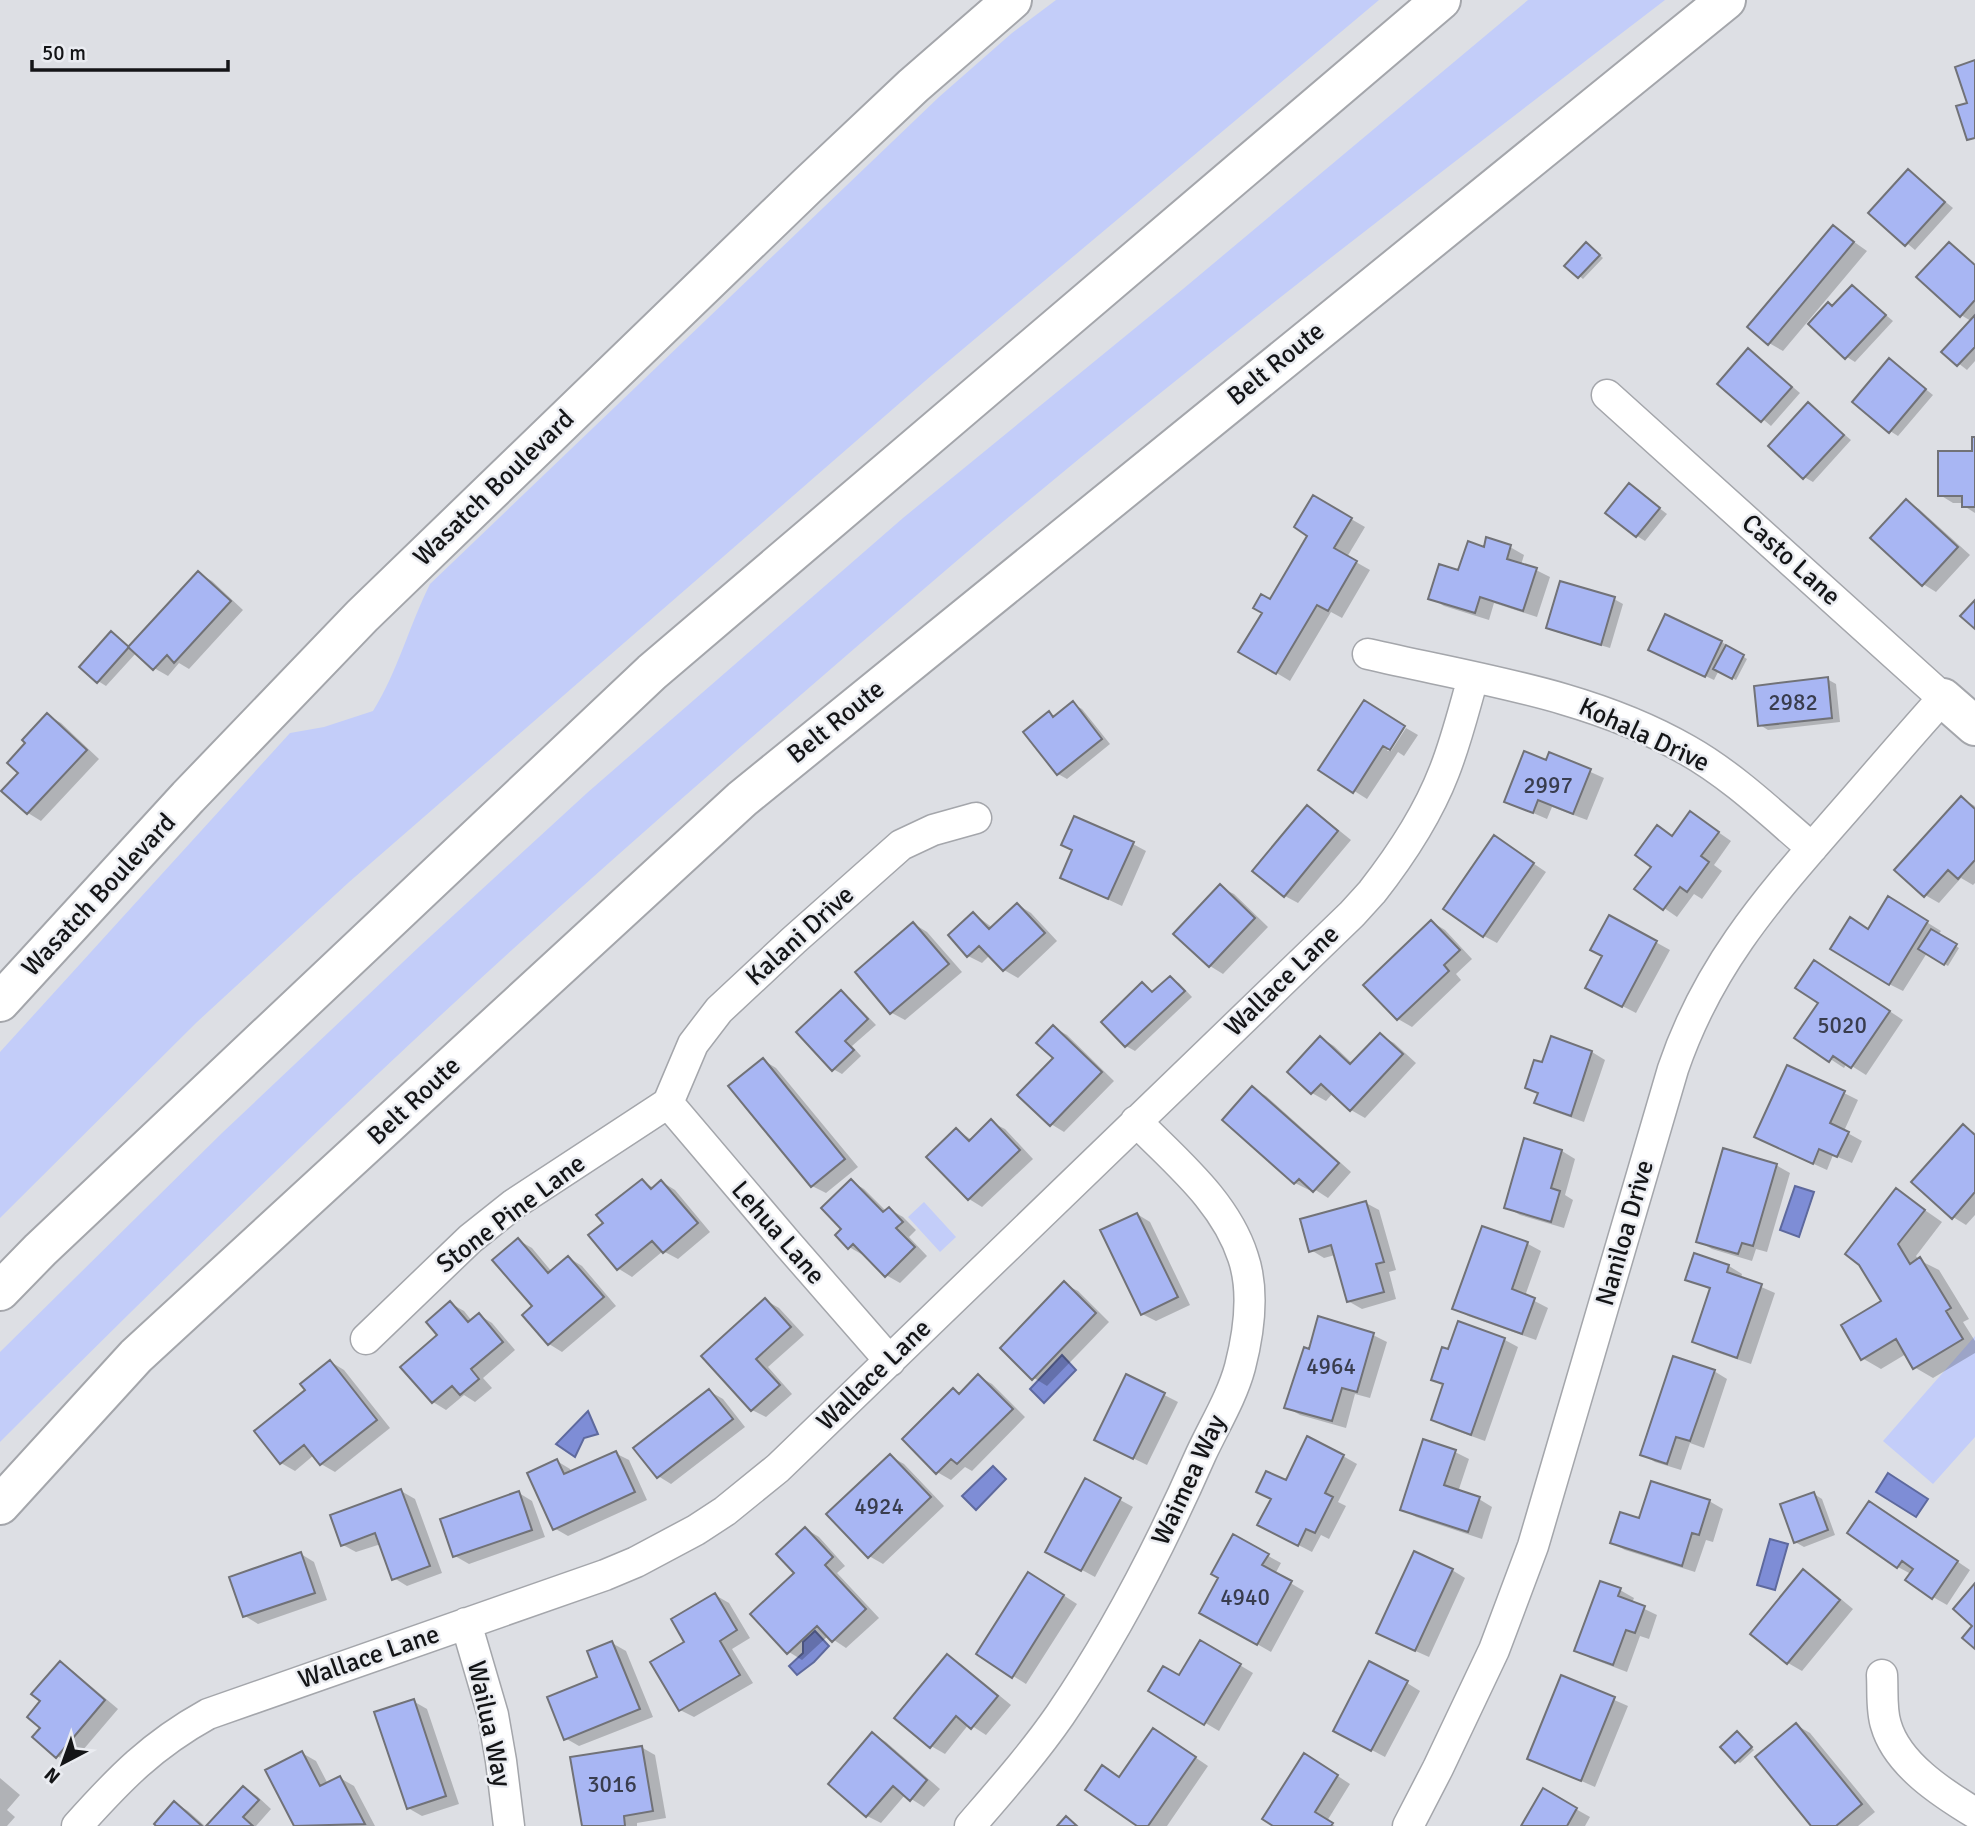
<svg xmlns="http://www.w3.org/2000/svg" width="1975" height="1826" viewBox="0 0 1975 1826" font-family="Signika,sans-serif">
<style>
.green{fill:#c3cdf9}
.water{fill:#7e8dd6;stroke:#5e699d;stroke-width:2}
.shadow{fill:#0003}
.building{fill:#a8b6f3;stroke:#717277;stroke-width:2}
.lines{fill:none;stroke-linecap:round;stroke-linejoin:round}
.street-casing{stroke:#a4a6ab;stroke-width:33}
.secondary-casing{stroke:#a4a6ab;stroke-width:42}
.highway-casing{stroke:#a4a6ab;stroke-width:42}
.street{stroke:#fff;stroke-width:30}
.secondary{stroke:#fff;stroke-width:38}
.highway{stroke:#fff;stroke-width:38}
.labels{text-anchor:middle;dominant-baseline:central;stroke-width:5;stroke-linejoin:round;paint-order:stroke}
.number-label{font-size:23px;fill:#393d4e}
.street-label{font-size:26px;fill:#141517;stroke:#eaecf1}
</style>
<rect width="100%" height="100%" fill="#dddfe4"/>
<path class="green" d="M1056,0H1379L932,375L348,883L197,1022L0,1218V1052L290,733L324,727L373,711C398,671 409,626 430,584L939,97L1012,33Z
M1528,0H1665C1425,184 1184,368 953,564C771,720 589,877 413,1041C273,1172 136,1306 0,1442V1352L222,1133L420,946L587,793L903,518L1183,289Z
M924,1202L956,1237L940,1252L908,1217Z
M1975,1336V1437L1933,1484L1883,1441Z"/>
<path class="water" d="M1795,1186L1814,1192L1799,1237L1780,1230Z
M1062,1355L1076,1370L1044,1403L1030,1389Z
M588,1411L598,1434L584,1438L575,1457L556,1444Z
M993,1466L1006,1479L976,1510L962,1496Z
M1888,1473L1928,1499L1916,1517L1876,1492Z
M1770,1539L1788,1544L1775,1590L1757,1585Z
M815,1631L829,1646L814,1662L797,1675L789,1666L803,1653V1642Z"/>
<path class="shadow" d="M1908,171L1953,208L1915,250L1871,213Z
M1833,227L1867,251L1783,351L1769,343Z
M1949,244L1975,265V361L1967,370L1944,352L1971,321L1961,315Z
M1590,247L1603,258L1583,279L1567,266Z
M1853,287L1893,321L1855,362L1847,357L1811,324L1834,307Z
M1749,350L1800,393L1771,426L1720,383Z
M1889,360L1933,395L1898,436L1890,431Z
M1808,404L1851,440L1813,482L1804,477Z
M1975,439V513L1964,506V503H1953L1940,495L1973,452Z
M1629,485L1667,514L1645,541L1637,536Z
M1313,497L1365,527L1347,557L1370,570L1342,618L1331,612L1290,681L1240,651L1309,535Z
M1906,501L1919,509L1970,555L1936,592L1923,584Z
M1510,547L1524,555L1521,565L1536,570L1550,577L1537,617L1494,603L1489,620L1444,606L1431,598L1485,549Z
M198,573L212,581L243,610L189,669L179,663L168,676L154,668L137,652L106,686L98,681L111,633L130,647Z
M1614,599L1623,604L1610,648L1557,632L1548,627Z
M1666,616L1722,642L1747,659L1736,680L1719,670L1714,680L1659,654Z
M1827,679L1836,684L1840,722L1768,730L1760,725Z
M1073,704L1082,709L1110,744L1067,779L1058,774L1049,713L1056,717Z
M47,715L61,723L99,759L41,821L28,813L20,773Z
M1403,726L1387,751H1391L1406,728L1418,735L1404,756L1398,752L1367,799L1321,770Z
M1550,754L1604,778L1587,820L1552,807L1547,819L1506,801L1547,762Z
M1961,798L1975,806V883L1973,885L1961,878L1939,903L1925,895Z
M1307,807L1320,815L1351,840L1298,903L1285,896Z
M1691,813L1731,841L1714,865L1722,871L1702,899L1694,894L1677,917L1637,889L1653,866L1657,827L1674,837Z
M1133,844L1146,851L1122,906L1062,878Z
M1508,846L1546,872L1497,943L1484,936Z
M1220,887L1234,894L1268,927L1223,974L1210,966Z
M1018,905L1031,913L1057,941L1018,978L1004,970L990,955L982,963L968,956L974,914L993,928Z
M1902,907L1941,931L1938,935L1959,948L1948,966L1927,953L1903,991L1889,984L1869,931Z
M1610,917L1670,950L1636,1013L1601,995Z
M1432,922L1445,930L1472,959L1456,974L1461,980L1412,1027L1398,1019Z
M914,924L927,932L962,972L905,1020L892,1013Z
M1815,962L1903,1020L1866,1075L1847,1063L1844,1068L1797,1037L1820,1003Z
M1170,978L1179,983L1192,997L1135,1051L1126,1046L1143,984L1154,993Z
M842,993L850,998L876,1025L852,1046L861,1056L842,1074L833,1069Z
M1053,1027L1067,1035L1114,1081L1064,1132L1051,1124L1055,1058Z
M1380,1035L1394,1043L1416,1063L1365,1118L1351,1110L1333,1093L1326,1101L1312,1093L1290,1072L1321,1038L1334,1046L1353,1064Z
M1552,1039L1592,1052L1605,1060L1584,1122L1550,1110L1536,1102L1539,1095L1527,1088L1543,1064Z
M763,1060L776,1068L858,1167L826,1193L812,1186Z
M1253,1089L1266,1096L1351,1172L1328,1198L1311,1187L1309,1190L1295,1183Z
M1844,1093L1858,1100L1844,1131L1862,1141L1852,1163L1833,1155L1827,1170L1770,1144Z
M991,1122L1005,1129L1033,1159L982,1207L969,1199L957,1130L972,1140Z
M1964,1126L1975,1133V1215L1966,1225L1953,1217Z
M1525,1141L1562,1151L1575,1159L1565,1195L1573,1200L1564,1228L1520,1215L1506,1207Z
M1776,1165L1790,1173L1767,1252L1756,1249L1752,1261L1712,1249L1698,1241Z
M642,1181L654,1188L662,1182L675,1190L710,1232L678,1259L663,1251L632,1277L619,1269L591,1235L606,1223Z
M851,1181L864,1189L887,1212L889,1209L903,1217L916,1230L909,1237L927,1256L900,1283L886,1275L865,1253L863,1255L849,1247L844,1229Z
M1896,1190L1942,1222L1916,1256L1919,1260L1939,1270L1969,1319L1963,1322L1975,1341V1353L1933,1378L1914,1367L1906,1354L1881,1369L1862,1358L1883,1302Z
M1366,1203L1379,1210L1396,1270L1389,1272L1396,1299L1362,1309L1348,1301L1335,1255L1324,1258L1311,1250Z
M1137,1214L1150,1222L1190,1305L1156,1321L1142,1314Z
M1483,1228L1528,1244L1541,1251L1525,1296L1548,1308L1536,1340L1468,1316L1454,1308Z
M518,1240L532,1248L552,1272L569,1258L582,1266L616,1306L562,1352L549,1344L534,1306Z
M1729,1266L1742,1274L1741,1278L1775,1293L1751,1364L1707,1349L1694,1341L1711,1290L1687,1279Z
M1064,1284L1078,1291L1109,1322L1047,1386L1034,1378Z
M765,1300L779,1308L804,1335L768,1367L792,1394L766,1417L752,1410L703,1356Z
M450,1303L464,1311L472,1321L479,1315L492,1323L515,1350L483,1378L492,1388L475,1402L464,1395L446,1410L433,1402L440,1335Z
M1459,1323L1505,1340L1518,1347L1485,1441L1446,1427L1433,1419L1445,1386L1433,1379L1449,1351Z
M1373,1335L1387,1342L1370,1398L1355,1394L1346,1428L1300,1415L1286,1407L1310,1351Z
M331,1362L344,1370L390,1428L335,1472L321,1464L314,1455L295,1471L281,1463L308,1390Z
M1714,1371L1727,1379L1704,1448L1690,1443L1681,1470L1655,1462L1642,1454Z
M978,1376L992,1384L1025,1417L972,1471L965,1467L951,1480L937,1472L953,1390L960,1394Z
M1127,1376L1178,1402L1147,1465L1110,1447Z
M709,1391L723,1399L745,1427L671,1484L658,1476Z
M1455,1452L1469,1459L1458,1492L1479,1499L1492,1507L1482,1539L1416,1517L1402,1509Z
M615,1453L629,1460L647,1500L568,1536L554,1528L557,1461L570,1469L572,1473Z
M890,1456L904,1464L944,1506L883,1564L869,1556Z
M1343,1456L1357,1464L1338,1502L1346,1506L1329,1539L1321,1535L1312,1552L1273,1532L1287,1482Z
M1086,1481L1133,1507L1095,1577L1047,1551Z
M401,1491L415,1499L442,1573L407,1586L394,1578L381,1544L356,1552L343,1545Z
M519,1493L532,1501L545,1537L469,1564L455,1556Z
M1814,1494L1822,1499L1835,1535L1804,1547L1795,1542Z
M1709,1501L1723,1509L1713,1542L1706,1540L1695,1572L1625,1550L1612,1543L1641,1520Z
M1883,1511L1970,1570L1947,1605L1933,1597L1911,1574L1898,1567Z
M806,1529L819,1537L845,1566L837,1573L879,1618L846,1648L828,1636L802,1660L789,1652L796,1573Z
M1234,1537L1281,1563L1275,1574L1304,1591L1271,1652L1201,1612L1220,1577Z
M301,1554L314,1562L327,1600L258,1624L245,1616Z
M1452,1570L1465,1578L1429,1657L1391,1640Z
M1804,1572L1817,1579L1853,1609L1802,1671L1788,1663L1753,1633Z
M1043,1582L1077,1604L1026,1684L1013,1676Z
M1601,1583L1620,1590L1634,1598L1632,1603L1657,1615L1649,1639L1640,1636L1627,1672L1590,1658L1577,1650Z
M715,1595L729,1603L750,1638L732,1649L753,1683L694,1717L680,1710L687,1642Z
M1201,1642L1253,1673L1219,1731L1151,1691L1180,1677Z
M612,1643L626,1651L653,1717L579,1746L565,1738L599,1678Z
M947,1656L961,1664L1011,1705L986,1735L969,1724L945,1754L931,1746Z
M60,1663L73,1671L118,1709L71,1764L57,1756L42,1728L43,1701Z
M1562,1677L1628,1706L1595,1787L1529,1758Z
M1407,1683L1420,1691L1385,1757L1349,1738Z
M413,1701L427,1709L459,1804L422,1816L408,1808Z
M1796,1725L1810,1733L1875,1812L1858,1826H1814Z
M873,1734L886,1742L940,1789L924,1807L905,1795L881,1823L867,1816Z
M1741,1736L1754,1750L1740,1763L1736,1761Z
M1167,1738L1208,1766L1167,1826H1140Z
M641,1747L655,1755L666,1818L637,1823V1826H584Z
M302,1753L316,1761L328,1784L340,1778L354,1786L375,1826H296L268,1770Z
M1318,1763L1350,1784L1327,1821L1335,1826H1276Z
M0,1778L20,1795L7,1810L15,1817L7,1826H0Z
M244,1788L257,1796L271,1809L256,1826H209Z
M1544,1791L1590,1817L1585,1826H1523Z
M175,1803L188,1811L205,1826H158Z"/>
<path class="building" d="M1975,60V138L1967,140L1956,106L1967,103L1955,67Z
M1908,169L1945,202L1905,246L1868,213Z
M1833,225L1854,242L1768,345L1747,327Z
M1586,242L1600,255L1578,278L1564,266Z
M1949,242L1975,265V300L1960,317L1916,277Z
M1852,285L1886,315L1845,359L1808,324L1828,302L1832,306Z
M1975,315V347L1957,366L1941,352Z
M1748,348L1792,387L1761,422L1717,384Z
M1889,358L1926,389L1889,433L1852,402Z
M1808,402L1844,435L1803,479L1768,446Z
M1972,437H1975V507H1962V496H1938V451H1972Z
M1629,483L1660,508L1636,537L1605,513Z
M1313,495L1352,518L1334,548L1357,561L1328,611L1317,605L1276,674L1238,652L1262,613L1253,608L1261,594L1270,599L1307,536L1294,527Z
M1906,499L1958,547L1922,586L1870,538Z
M1486,537L1511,545L1507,559L1537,568L1523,611L1480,597L1475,613L1428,599L1439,564L1458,570L1468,541L1484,547Z
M198,571L231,601L174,663L167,655L153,670L128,647Z
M1560,581L1615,597L1601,645L1546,628Z
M1975,600V629L1960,616Z
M1665,614L1722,641L1705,677L1648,650Z
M111,631L129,647L97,683L79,667Z
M1726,645L1744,655L1732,679L1713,669Z
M1828,677L1832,718L1758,726L1754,686Z
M1364,700L1405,726L1390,750L1383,746L1353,793L1318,770Z
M1073,701L1102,739L1057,775L1023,732L1049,711L1053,717Z
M47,713L87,750L27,814L1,791L18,773L7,763L25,743L22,740Z
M1524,751L1546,760L1549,752L1591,769L1573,814L1538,800L1533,813L1504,802Z
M1961,796L1975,809V860L1958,879L1948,870L1924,897L1894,870Z
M1307,805L1338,831L1284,897L1252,871Z
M1690,811L1719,832L1701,856L1709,862L1687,892L1680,887L1663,910L1634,889L1651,867L1635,855L1657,825L1672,836Z
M1074,816L1134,842L1108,899L1060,878L1072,850L1061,845Z
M1494,835L1534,863L1483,937L1443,909Z
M1220,884L1255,918L1209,967L1173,934Z
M1888,896L1928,921L1889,985L1830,949L1850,917L1868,929Z
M1017,903L1045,933L1003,971L979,946L967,957L948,935L973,912L989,929Z
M1609,915L1657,941L1622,1007L1585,988L1602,956L1590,950Z
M1431,920L1460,950L1444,965L1449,971L1397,1020L1363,985Z
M913,922L949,964L890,1014L855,972Z
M1931,929L1957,944L1944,965L1918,949Z
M1814,960L1890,1011L1851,1068L1833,1056L1829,1062L1794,1038L1818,1003L1795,988Z
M1170,976L1185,991L1125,1047L1101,1022L1142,982L1152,992Z
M841,990L868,1019L845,1041L854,1050L832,1071L796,1032Z
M1053,1025L1102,1072L1050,1126L1017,1095L1053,1058L1036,1043Z
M1380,1033L1403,1054L1350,1111L1321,1084L1311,1094L1287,1072L1320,1036L1350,1064Z
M1551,1036L1592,1051L1571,1116L1534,1103L1538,1093L1525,1088L1534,1060L1542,1062Z
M763,1058L845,1159L811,1187L728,1086Z
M1787,1065L1845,1091L1830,1123L1849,1132L1837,1157L1819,1149L1813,1164L1754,1137Z
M1252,1086L1339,1163L1313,1192L1299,1179L1294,1184L1222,1120Z
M991,1119L1020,1150L968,1200L926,1157L956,1128L969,1141Z
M1963,1124L1975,1135V1192L1952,1219L1911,1182Z
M1524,1138L1562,1150L1551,1188L1560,1191L1551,1222L1504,1208Z
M1723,1148L1777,1164L1753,1246L1742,1243L1738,1254L1696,1242Z
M642,1179L651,1189L661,1180L698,1223L663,1253L652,1241L617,1270L588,1235L603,1223L596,1215Z
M851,1179L883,1212L889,1207L903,1222L896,1228L915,1247L885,1277L853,1244L848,1249L835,1235L841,1229L821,1208Z
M1896,1188L1925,1210L1898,1244L1910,1264L1920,1257L1951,1308L1946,1311L1963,1339L1913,1369L1896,1339L1861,1360L1841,1325L1881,1301L1859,1265L1845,1254Z
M1366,1201L1384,1262L1376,1264L1384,1292L1347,1302L1331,1245L1309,1252L1300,1219Z
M1137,1213L1178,1297L1141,1315L1100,1230Z
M1482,1226L1528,1242L1512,1289L1535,1298L1522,1334L1452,1309Z
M518,1238L548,1273L568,1256L604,1297L548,1345L522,1315L532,1306L492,1260Z
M1694,1253L1729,1265L1727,1272L1762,1284L1737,1358L1692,1342L1710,1288L1685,1280Z
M1064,1281L1096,1313L1032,1380L1000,1348Z
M765,1298L791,1327L756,1359L780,1385L751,1411L701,1356Z
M450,1301L468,1322L479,1313L503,1342L471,1369L479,1379L460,1395L452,1386L432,1403L400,1367L437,1335L426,1322Z
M1318,1316L1374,1333L1357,1392L1342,1388L1332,1421L1284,1408L1304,1347L1309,1349Z
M1458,1321L1505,1338L1471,1435L1431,1420L1443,1384L1431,1380L1442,1347L1448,1349Z
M1673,1356L1715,1370L1690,1441L1676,1437L1667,1464L1640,1455Z
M330,1360L377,1420L320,1465L304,1445L280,1464L254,1431L305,1390L300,1384Z
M978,1374L1013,1409L957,1464L951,1459L936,1474L902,1439L953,1388L959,1394Z
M1126,1374L1165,1393L1133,1459L1094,1440Z
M709,1389L733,1419L657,1478L633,1448Z
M1307,1436L1344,1455L1325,1493L1333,1497L1315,1533L1306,1529L1298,1546L1257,1525L1271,1499L1256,1492L1266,1471L1286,1480Z
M1423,1439L1456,1450L1444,1485L1480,1497L1468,1532L1400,1510Z
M616,1451L635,1492L553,1530L527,1473L557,1459L564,1474Z
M890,1454L931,1497L868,1558L826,1514Z
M1085,1478L1121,1498L1081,1571L1045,1552Z
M1651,1481L1710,1500L1699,1535L1692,1533L1682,1566L1610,1543L1620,1512L1639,1518Z
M401,1489L430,1566L392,1580L375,1533L341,1546L330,1515Z
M519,1491L532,1530L453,1557L440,1519Z
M1814,1492L1828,1530L1794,1543L1780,1504Z
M1869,1501L1958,1561L1932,1599L1905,1580L1913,1569L1902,1561L1897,1568L1847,1533Z
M805,1527L833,1557L825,1565L866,1609L832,1642L817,1626L787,1654L750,1614L794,1573L776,1554Z
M1233,1534L1269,1554L1262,1565L1292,1581L1257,1645L1199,1613L1218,1578L1211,1574Z
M1414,1551L1453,1569L1415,1651L1376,1633Z
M301,1552L315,1593L243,1617L229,1577Z
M1803,1569L1840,1600L1787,1664L1750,1634Z
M1028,1572L1064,1595L1012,1678L976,1654Z
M1600,1581L1621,1588L1618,1596L1645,1606L1635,1633L1626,1630L1613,1665L1574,1651Z
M1975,1583V1649L1962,1638L1972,1626L1953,1609Z
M715,1593L737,1630L720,1641L740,1675L679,1711L650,1662L684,1642L671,1619Z
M1200,1640L1241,1664L1204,1725L1148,1691L1163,1666L1179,1675Z
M612,1641L640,1709L564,1740L547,1697L597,1677L587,1651Z
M947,1654L998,1696L971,1729L956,1716L930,1748L894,1718Z
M60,1661L105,1700L56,1758L32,1737L40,1728L27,1717L40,1701L31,1694Z
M1369,1661L1408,1681L1371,1751L1333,1731Z
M1561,1675L1615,1697L1581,1781L1527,1759Z
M414,1699L446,1796L407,1809L374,1712Z
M1796,1723L1862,1804L1836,1826H1811L1755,1757Z
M1153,1728L1196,1757L1148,1826H1137L1085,1790L1102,1765L1119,1777Z
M1737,1731L1752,1747L1735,1763L1720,1747Z
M872,1732L927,1780L910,1801L893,1786L866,1817L828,1784Z
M642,1746L653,1811L624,1816L625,1826H582L570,1757Z
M302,1751L320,1786L340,1776L365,1824L294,1826L265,1770Z
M1304,1753L1338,1775L1315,1812L1333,1823L1331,1826H1273L1262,1819Z
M243,1786L259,1800L243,1817L253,1826H206Z
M1543,1788L1577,1808L1567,1826H1521Z
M174,1801L202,1826H156L154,1824Z
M1066,1816L1077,1826H1057Z"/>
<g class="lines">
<defs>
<path id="street" d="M1368,654C1476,679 1590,694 1687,750C1733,776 1772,814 1812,848
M668,1103L693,1044L719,1010L794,940L901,845L933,830L976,818
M668,1103L787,1243L890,1361
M366,1339L470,1239L514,1204L668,1103
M466,1623L493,1715L501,1761L509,1826
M1882,1675C1883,1691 1881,1710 1886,1725C1897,1764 1942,1793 1975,1813
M77,1826C120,1778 152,1745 208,1714L605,1575L636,1562L696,1530L725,1511L778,1468L1352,914L1372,892C1401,855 1427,816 1444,772C1456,742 1464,709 1473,678
M970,1826C1001,1790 1033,1754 1060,1715C1116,1633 1161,1545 1201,1454C1214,1426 1232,1397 1240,1367C1249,1332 1255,1292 1243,1257C1225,1201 1176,1162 1136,1121
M1408,1826L1438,1768L1494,1650L1533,1546L1673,1069C1707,969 1763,904 1831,826C1869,783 1905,740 1943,698L1607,395"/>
<path id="secondary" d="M1943,698L1975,726
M0,1002L188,797L362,616L808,185L913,86L1012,0"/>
<path id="highway" d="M0,1291L40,1250L652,672L1441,0
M0,1505L136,1356L742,799L1726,0"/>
</defs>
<use href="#street" class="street-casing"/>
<use href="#secondary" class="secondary-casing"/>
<use href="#highway" class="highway-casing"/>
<use href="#street" class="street"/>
<use href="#secondary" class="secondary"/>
<use href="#highway" class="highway"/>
</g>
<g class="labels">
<g class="number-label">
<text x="1793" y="702">2982</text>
<text x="1548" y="785">2997</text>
<text x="1842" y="1025">5020</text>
<text x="1331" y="1366">4964</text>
<text x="879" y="1506">4924</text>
<text x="1245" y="1597">4940</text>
<text x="612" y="1784">3016</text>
</g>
<g class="street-label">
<text transform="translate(1276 364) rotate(-39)">Belt Route</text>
<text transform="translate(494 488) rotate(-44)">Wasatch Boulevard</text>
<text transform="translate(1791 560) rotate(42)">Casto Lane</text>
<text transform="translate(836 722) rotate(-39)">Belt Route</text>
<text transform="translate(1644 735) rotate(25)">Kohala Drive</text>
<text transform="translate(99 895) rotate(-47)">Wasatch Boulevard</text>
<text transform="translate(800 936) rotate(-42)">Kalani Drive</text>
<text transform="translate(1282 981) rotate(-44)">Wallace Lane</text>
<text transform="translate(414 1101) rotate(-43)">Belt Route</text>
<text transform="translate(511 1214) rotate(-37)">Stone Pine Lane</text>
<text transform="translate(778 1233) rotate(49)">Lehua Lane</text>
<text transform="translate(1625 1233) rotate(-74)">Naniloa Drive</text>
<text transform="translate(874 1375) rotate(-44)">Wallace Lane</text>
<text transform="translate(1189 1480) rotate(-65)">Waimea Way</text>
<text transform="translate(369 1657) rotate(-19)">Wallace Lane</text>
<text transform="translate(489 1724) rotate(78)">Wailua Way</text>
</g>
</g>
<g transform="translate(63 1763) rotate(221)" stroke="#eaecf1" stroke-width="5" paint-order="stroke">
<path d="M0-5L12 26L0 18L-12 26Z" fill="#141517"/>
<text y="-10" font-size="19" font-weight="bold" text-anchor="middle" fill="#141517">N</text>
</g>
<path d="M32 60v10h196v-10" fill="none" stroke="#141517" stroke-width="3.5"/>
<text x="42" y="60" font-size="21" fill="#141517" stroke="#eaecf1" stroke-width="5" paint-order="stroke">50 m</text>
</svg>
